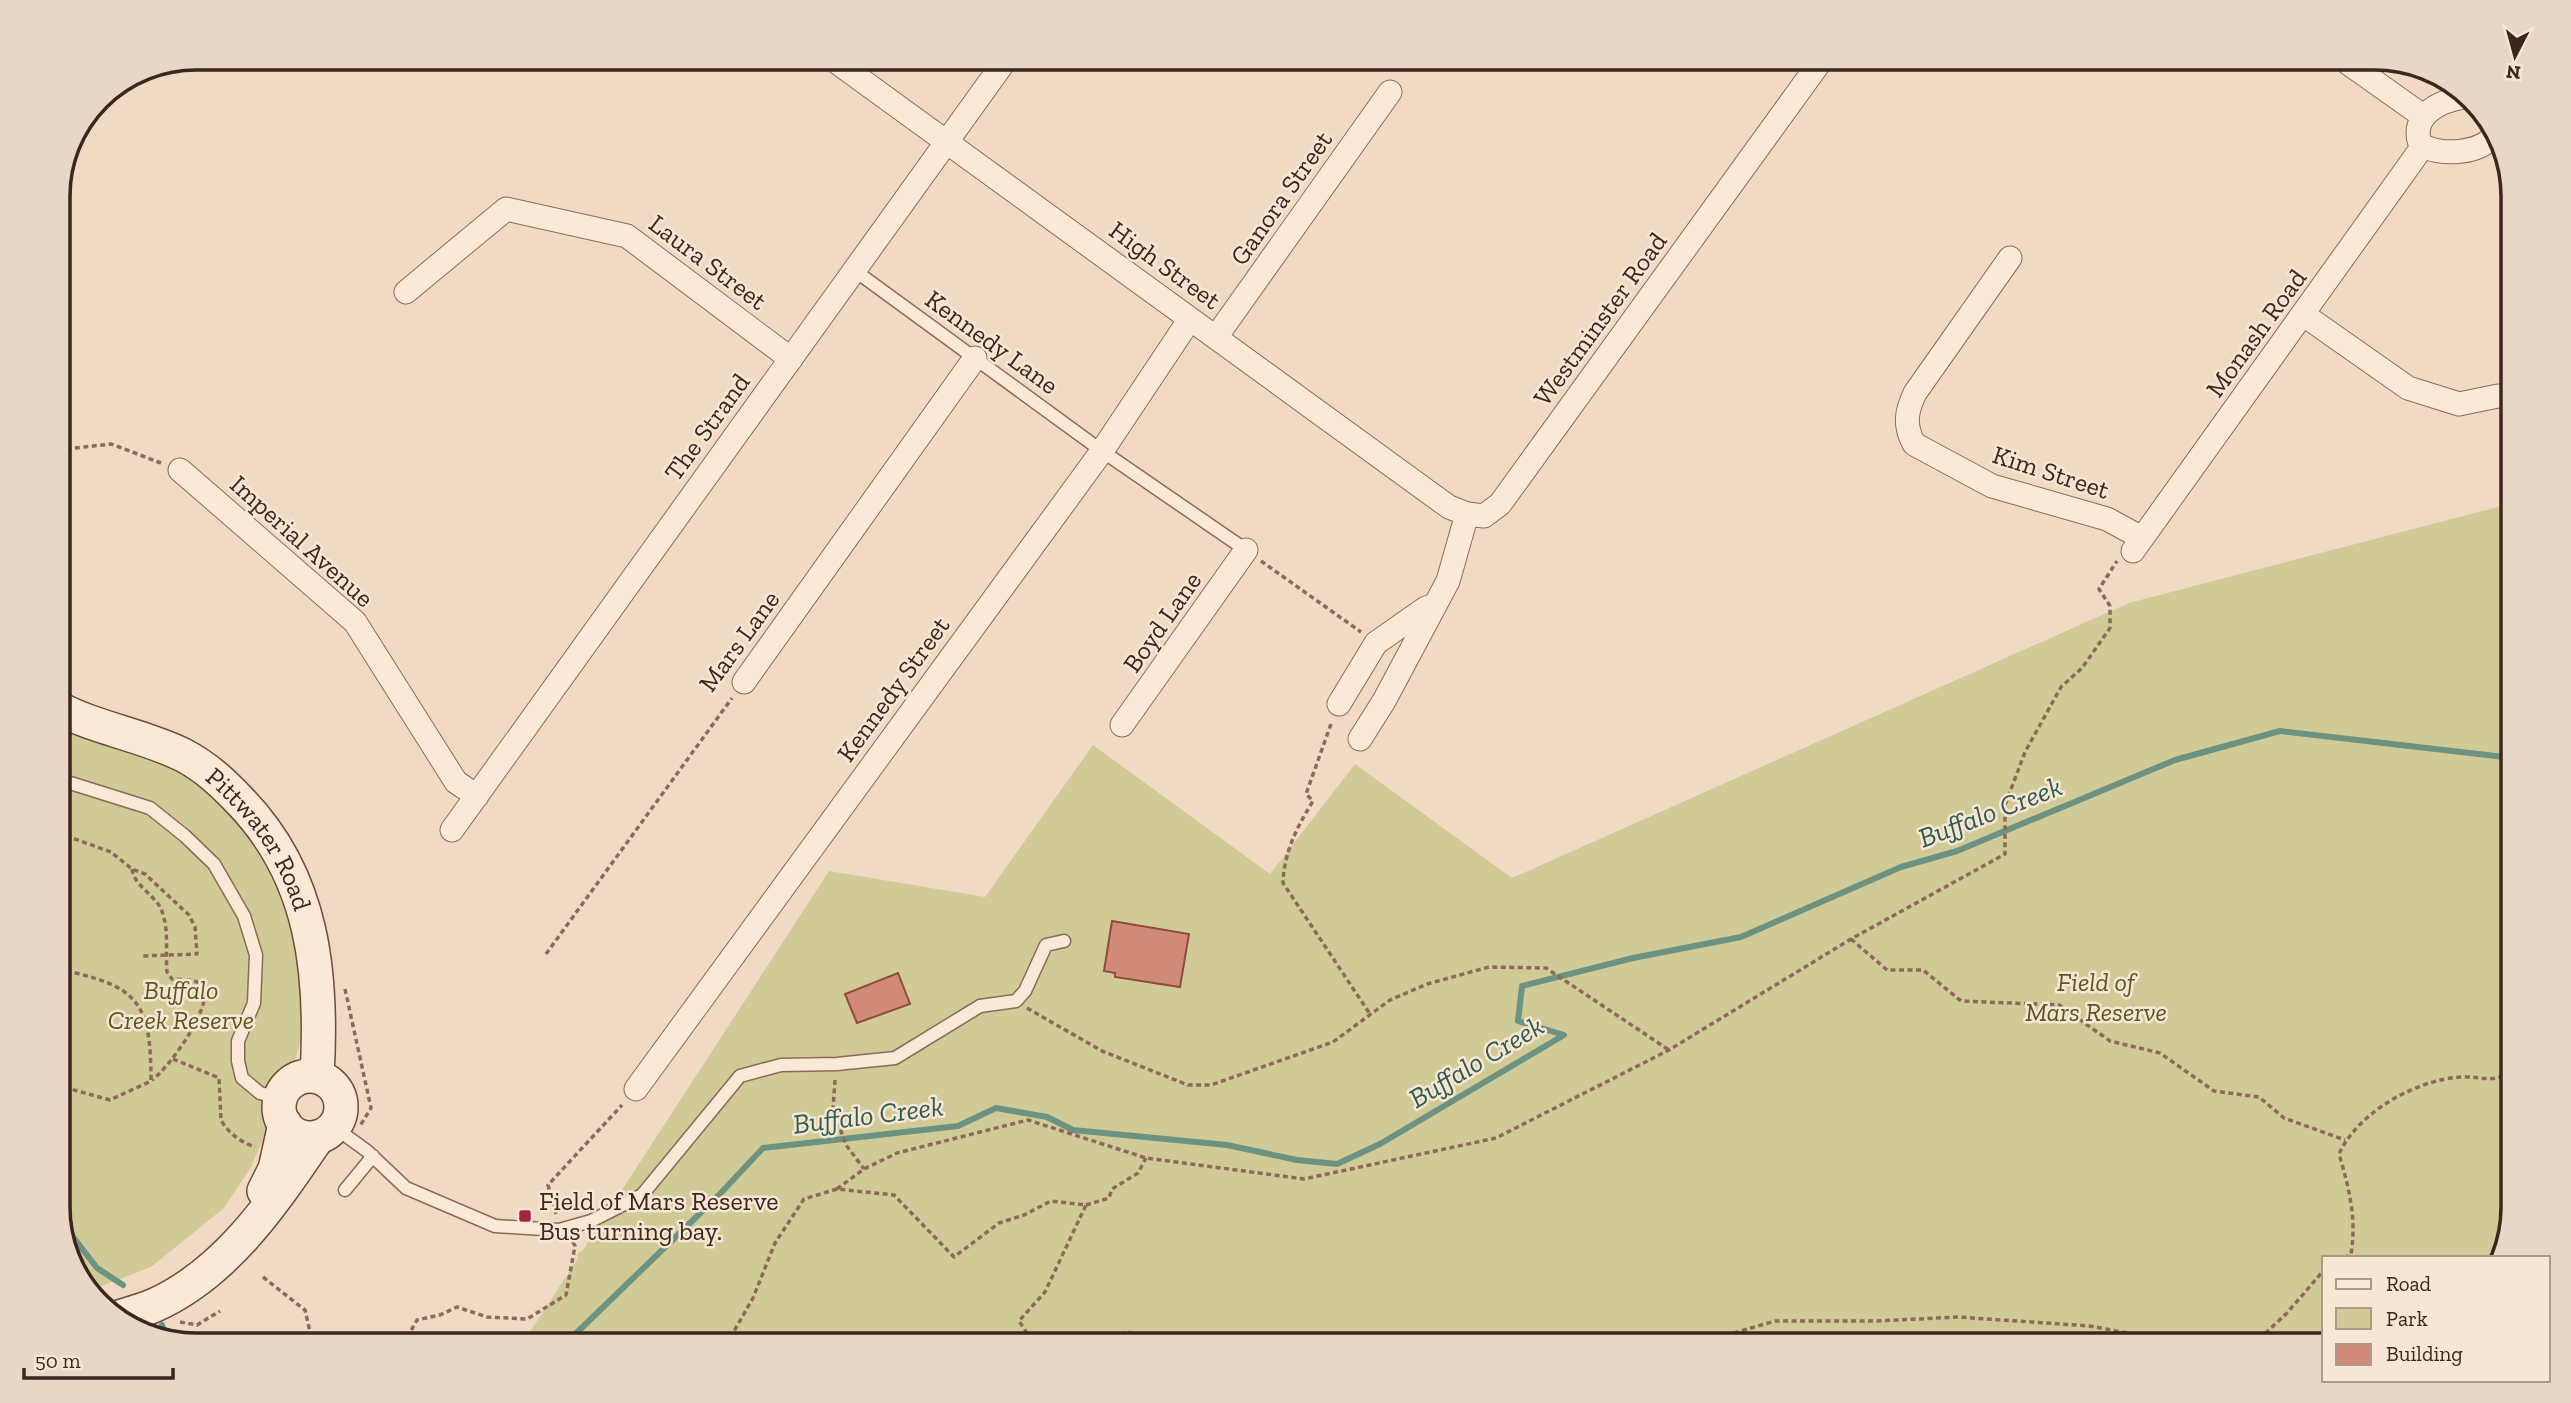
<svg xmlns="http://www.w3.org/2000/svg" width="2571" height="1403" viewBox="0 0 2571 1403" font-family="'Zilla Slab',serif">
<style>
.green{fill:#d0ca97}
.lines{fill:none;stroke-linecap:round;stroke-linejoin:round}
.stream{stroke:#6c9381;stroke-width:6}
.building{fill:#d18a78;stroke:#8d4c3d;stroke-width:2}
.lane-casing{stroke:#8d6959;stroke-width:15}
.street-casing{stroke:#8d6959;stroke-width:25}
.secondary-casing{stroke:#6e4b3c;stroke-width:36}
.path{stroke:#8d6959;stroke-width:3.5;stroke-dasharray:5 3.5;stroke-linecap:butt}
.lane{stroke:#fbe9d8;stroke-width:12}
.street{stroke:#fbe9d8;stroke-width:23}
.secondary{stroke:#fbe9d8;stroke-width:33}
.poi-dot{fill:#9f2541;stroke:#f8e6d4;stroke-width:2.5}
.labels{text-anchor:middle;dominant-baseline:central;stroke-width:5;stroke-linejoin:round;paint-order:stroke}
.street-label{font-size:26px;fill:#3c261e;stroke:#f8e6d4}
.park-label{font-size:26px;font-style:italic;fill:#575923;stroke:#f8e6d4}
.poi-label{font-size:26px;fill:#3c261e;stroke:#f8e6d4;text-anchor:start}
.water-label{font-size:28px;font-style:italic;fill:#2c5c4f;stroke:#f8e6d4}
.rim{fill:none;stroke:#3c261e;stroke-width:3.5}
</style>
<rect width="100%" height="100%" fill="#f1dac4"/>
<path class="green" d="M2513,503V1207L2501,1258H2324V1345H516L528,1335L578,1258L577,1254L583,1250L829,871L985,897L1093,745L1270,874L1355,764L1512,878L2129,603Z
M58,724L211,782L261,838L301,924L306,1022L291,1075L251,1167L224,1208L151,1267L89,1291L81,1284L58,1216Z"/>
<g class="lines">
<path class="stream" d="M60,1220L97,1268L123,1285
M162,1325L167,1338
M564,1345L719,1195L763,1148L958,1126L996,1108L1047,1117L1073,1130L1227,1145L1297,1160L1337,1164L1380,1144L1564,1035L1518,1021L1522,986L1633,958L1741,937L1901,867L1957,851L2175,760L2280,731L2513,758"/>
</g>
<path class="building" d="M1112,921L1189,934L1180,987L1115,977V973L1104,971Z
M898,973L910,1004L857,1023L845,994Z"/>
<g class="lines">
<defs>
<path id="lane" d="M854,270L1102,451L1246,550
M67,782L150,808L185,836L214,864L244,916L256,955L254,1003L238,1041V1061L242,1078L260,1093L280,1098
M334,1127L367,1151L406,1188L495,1226L559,1230L591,1221L642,1195L740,1076L781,1065L837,1064L895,1058L980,1006L1016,1001L1025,991L1046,945L1064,941
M345,1190L373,1156"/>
<path id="street" d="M831,58L1449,507L1467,514L1484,516L1500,504L1823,58
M2341,58L2423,116
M2464,97C2440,101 2410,115 2420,144C2439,157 2482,154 2495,134
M2010,258L1915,393C1906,412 1904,425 1914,444L1992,486L2107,519L2142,538
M406,292L506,209L627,236L791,359
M2304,315L2408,388L2459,404L2498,396
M1216,337L1390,92
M180,470L355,622L456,782L477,796
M2133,551L2423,146
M744,682L975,358
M1339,704L1376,643L1426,608L1435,605
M1122,725L1246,550
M1360,739L1384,701L1448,581L1467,514
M452,830L1007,58
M636,1089L1102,451L1190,319"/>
<g id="secondary">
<path id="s1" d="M58,708C97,729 143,735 183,755C206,767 223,783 241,802C314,878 323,975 317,1076"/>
<circle cx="310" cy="1107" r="31"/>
<path d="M264,1191L275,1169L285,1124"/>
<path d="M119,1317C131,1313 144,1310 155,1305C228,1272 275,1200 318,1137"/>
</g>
</defs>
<use href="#lane" class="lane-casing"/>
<use href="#street" class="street-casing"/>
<use href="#secondary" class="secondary-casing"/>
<path class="path" d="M58,450L111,444L161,463
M1261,561L1361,632
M1331,724L1306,794L1313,801C1297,827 1284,852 1283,883L1370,1014
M58,833L111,852L132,869L145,874L189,915L195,927L197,954L140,956
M132,869C134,885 152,893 160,907C170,926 165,952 167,972L172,979C181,980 198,978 203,987C214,1006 168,1069 152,1080
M1851,939L1887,970H1923L1961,1001L2059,1005L2110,1041L2160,1053L2214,1091L2259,1097L2284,1118L2345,1140
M546,954L732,698
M58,969C137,986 151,999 151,1081L110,1100L74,1090L58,1077
M345,989L371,1108L360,1126
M1027,1008L1102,1051L1188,1085H1211L1333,1042L1390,1000L1427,984L1489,967L1546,968L1669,1050
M173,1059L219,1078L221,1120C227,1132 242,1143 255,1147
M835,1080L833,1109L846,1145L864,1169
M837,1189L864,1169L897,1153L1028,1120L1146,1158L1304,1179L1496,1138L1669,1050L1851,939L2005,854V805L2025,752L2061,687L2082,668L2110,628V606L2099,589L2117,561
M1086,1205L1109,1198L1112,1189L1138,1173L1146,1158
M556,1214L548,1185L622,1105
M2344,1258L2351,1254C2357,1219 2349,1188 2339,1154C2358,1112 2417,1079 2462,1077C2483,1076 2495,1085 2513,1069
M263,1277L305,1310L313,1345
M180,1322L197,1325L220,1311
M403,1345L417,1320L440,1315L457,1307L487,1317L527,1319L566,1295L575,1246L573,1242
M726,1345L753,1298L775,1243L804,1199L837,1189L894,1195L954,1257L999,1223L1024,1215L1051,1201L1086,1205L1045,1292L1019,1321L1035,1345
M1088,1345L1127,1332L1161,1340L1165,1345
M1693,1345L1775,1321H1877L1958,1317L2090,1326L2191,1345
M2253,1345L2287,1313L2324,1270"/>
<use href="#lane" class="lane"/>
<use href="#street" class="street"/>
<use href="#secondary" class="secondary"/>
</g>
<rect class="poi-dot" x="518" y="1209" width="14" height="14" rx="3.5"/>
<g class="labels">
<g class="street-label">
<text transform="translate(1281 198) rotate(-55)">Ganora Street</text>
<text transform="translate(708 262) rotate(37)">Laura Street</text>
<text transform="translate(1165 265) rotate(36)">High Street</text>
<text transform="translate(1600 319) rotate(-54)">Westminster Road</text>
<text transform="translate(2256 333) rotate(-54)">Monash Road</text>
<text transform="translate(992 342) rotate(36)">Kennedy Lane</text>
<text transform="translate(707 427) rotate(-54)">The Strand</text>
<text transform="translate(2051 472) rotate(18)">Kim Street</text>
<text transform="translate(302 541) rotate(42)">Imperial Avenue</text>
<text transform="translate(1162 622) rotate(-55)">Boyd Lane</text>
<text transform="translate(739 641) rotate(-54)">Mars Lane</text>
<text transform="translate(893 689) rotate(-54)">Kennedy Street</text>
<text stroke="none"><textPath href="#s1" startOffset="250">Pittwater Road</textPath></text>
</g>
<g class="park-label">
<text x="2096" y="982">Field of<tspan x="2096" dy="30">Mars Reserve</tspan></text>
<text x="181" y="990">Buffalo<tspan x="181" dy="30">Creek Reserve</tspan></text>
</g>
<g class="poi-label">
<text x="539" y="1201">Field of Mars Reserve<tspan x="539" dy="30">Bus turning bay.</tspan></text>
</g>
<g class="water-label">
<text transform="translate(1990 812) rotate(-21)">Buffalo Creek</text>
<text transform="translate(1476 1062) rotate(-31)">Buffalo Creek</text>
<text transform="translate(868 1115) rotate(-7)">Buffalo Creek</text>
</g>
</g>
<path d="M0 0H2571V1403H0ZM196 70H2375A126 126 0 0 1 2501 196V1207A126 126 0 0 1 2375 1333H196A126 126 0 0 1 70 1207V196A126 126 0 0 1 196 70Z" fill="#e9d7c5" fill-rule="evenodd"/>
<path class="rim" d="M196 70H2375A126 126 0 0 1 2501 196V1207A126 126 0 0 1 2375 1333H196A126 126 0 0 1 70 1207V196A126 126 0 0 1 196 70Z"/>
<rect x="2322" y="1256" width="228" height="126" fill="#f8e6d4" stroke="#ad998b" stroke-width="2"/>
<rect x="2336" y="1279" width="35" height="10" fill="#fbe9d8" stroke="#ad998b" stroke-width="2"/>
<text x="2386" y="1291" font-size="21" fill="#3c261e">Road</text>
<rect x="2336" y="1308" width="35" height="21" fill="#d0ca97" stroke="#ad998b" stroke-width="2"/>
<text x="2386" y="1326" font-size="21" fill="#3c261e">Park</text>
<rect x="2336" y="1344" width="35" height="21" fill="#d18a78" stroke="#ad998b" stroke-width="2"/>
<text x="2386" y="1361" font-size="21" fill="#3c261e">Building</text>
<g transform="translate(2515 56) rotate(186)" stroke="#f8e6d4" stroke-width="5" paint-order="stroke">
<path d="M0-5L12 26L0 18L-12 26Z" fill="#3c261e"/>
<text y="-10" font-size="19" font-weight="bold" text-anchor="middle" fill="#3c261e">N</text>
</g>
<path d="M24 1368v10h149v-10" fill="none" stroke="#3c261e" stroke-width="3.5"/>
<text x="35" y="1368" font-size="21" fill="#3c261e" stroke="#f8e6d4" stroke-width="5" paint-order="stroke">50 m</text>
</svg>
